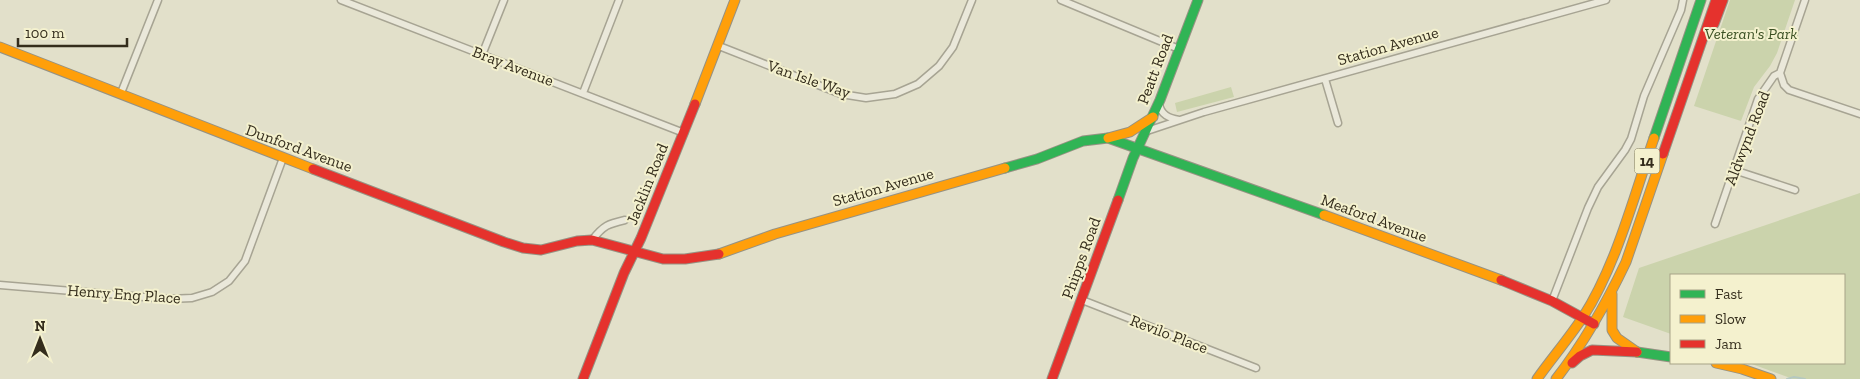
<svg xmlns="http://www.w3.org/2000/svg" width="1860" height="379" viewBox="0 0 1860 379" font-family="'Zilla Slab',serif">
<style>
.green{fill:#cbd3ac}
.lines{fill:none;stroke-linecap:round;stroke-linejoin:round}
.stream{stroke:#b5c8c0;stroke-width:2}
.street-casing{stroke:#a7a493;stroke-width:9}
.fast-casing{stroke:#969283;stroke-width:11}
.slow-casing{stroke:#969283;stroke-width:11}
.jam-casing{stroke:#969283;stroke-width:11}
.street{stroke:#eae8da;stroke-width:6}
.fast{stroke:#30b455;stroke-width:9}
.slow{stroke:#ff9f0a;stroke-width:9}
.jam{stroke:#e5322d;stroke-width:9}
.labels{text-anchor:middle;dominant-baseline:central;stroke-width:4;stroke-linejoin:round;paint-order:stroke}
.shield{fill:#f4f1ce;stroke:#6e6851;stroke-width:1}
.shield-label{font-size:15px;font-weight:bold;fill:#342d1c}
.park-label{font-size:16px;font-style:italic;fill:#3b5023;stroke:#f4f1ce}
.street-label{font-size:16px;fill:#342d1c;stroke:#f4f1ce}
</style>
<rect width="100%" height="100%" fill="#e2e0ca"/>
<path class="green" d="M1730,0H1795L1777,53L1770,66L1754,87L1741,121L1694,106Z
M1231,87L1234,97L1177,112L1175,103Z
M1860,193V379H1793L1749,363H1844V275H1671V334L1623,317L1639,268Z"/>
<g class="lines">
<path class="stream" d="M1787,379L1794,377L1805,379"/>
<defs>
<path id="street" d="M341,0L684,133
M1061,0L1179,49
M719,46L841,94L866,98L895,94L918,84L939,66L953,47L972,0
M482,55L504,0
M1780,73L1784,85L1789,90L1860,114
M1325,79L1338,123
M121,93L158,0
M583,93L619,0
M1159,104C1161,115 1169,118 1179,120
M1147,131L1204,112L1606,0
M1734,170L1795,190
M1715,224L1758,99L1774,76L1780,73L1805,0
M592,240C604,225 608,224 625,220
M0,285L168,299L192,298L212,292L229,281L245,261L283,158
M1082,300L1256,368
M1552,301L1588,208L1598,187L1625,150L1631,139L1644,96L1681,10L1683,0"/>
<path id="fast" d="M1654,138L1701,0
M1005,168L1037,159L1083,141L1108,138L1324,215
M1118,200L1133,158L1160,100L1198,0
M1637,352L1671,357"/>
<path id="slow" d="M0,47L313,169
M695,104L735,0
M1108,138L1130,132L1153,117
M1324,215L1501,280
M719,254L775,234L1005,168
M1612,294V330L1617,338L1637,352
M1716,363L1742,369L1771,379
M1537,379C1552,358 1569,338 1583,317C1616,266 1634,196 1654,138
M1556,379C1584,343 1606,304 1626,262L1663,154"/>
<path id="jam" d="M1714,24L1723,0
M1663,154L1716,0
M313,169L504,242L523,248L541,250L577,241L592,240L663,259H685L719,254
M1501,280L1552,301L1594,324
M1572,363L1580,356L1592,350L1637,352
M583,379L624,273L641,238L695,104
M1052,379L1118,200"/>
</defs>
<use href="#street" class="street-casing"/>
<use href="#fast" class="fast-casing"/>
<use href="#slow" class="slow-casing"/>
<use href="#jam" class="jam-casing"/>
<use href="#street" class="street"/>
<use href="#fast" class="fast"/>
<use href="#slow" class="slow"/>
<use href="#jam" class="jam"/>
</g>
<g class="labels">
<rect class="shield" x="1634.5" y="148.5" width="25" height="25" rx="4"/>
<g class="shield-label">
<text x="1647" y="161">14</text>
</g>
<g class="park-label">
<text x="1751" y="33">Veteran's Park</text>
</g>
<g class="street-label">
<text transform="translate(1388 46) rotate(-16)">Station Avenue</text>
<text transform="translate(513 66) rotate(21)">Bray Avenue</text>
<text transform="translate(1155 69) rotate(-69)">Peatt Road</text>
<text transform="translate(809 79) rotate(19)">Van Isle Way</text>
<text transform="translate(1747 138) rotate(-69)">Aldwynd Road</text>
<text transform="translate(299 148) rotate(20)">Dunford Avenue</text>
<text transform="translate(647 184) rotate(-68)">Jacklin Road</text>
<text transform="translate(883 187) rotate(-16)">Station Avenue</text>
<text transform="translate(1374 218) rotate(20)">Meaford Avenue</text>
<text transform="translate(1081 258) rotate(-70)">Phipps Road</text>
<text transform="translate(124 294) rotate(4)">Henry Eng Place</text>
<text transform="translate(1169 334) rotate(21)">Revilo Place</text>
</g>
</g>
<rect x="1670" y="274" width="175" height="90" fill="#f4f1ce" stroke="#a7a387"/>
<rect x="1680" y="290" width="25" height="8" fill="#30b455" stroke="#a7a387"/>
<text x="1715" y="299" font-size="15" fill="#342d1c">Fast</text>
<rect x="1680" y="315" width="25" height="8" fill="#ff9f0a" stroke="#a7a387"/>
<text x="1715" y="324" font-size="15" fill="#342d1c">Slow</text>
<rect x="1680" y="340" width="25" height="8" fill="#e5322d" stroke="#a7a387"/>
<text x="1715" y="349" font-size="15" fill="#342d1c">Jam</text>
<g transform="translate(40 339)" stroke="#f4f1ce" stroke-width="4" paint-order="stroke">
<path d="M0-4L9 19L0 12L-9 19Z" fill="#342d1c"/>
<text y="-8" font-size="14" font-weight="bold" text-anchor="middle" fill="#342d1c">N</text>
</g>
<path d="M18 38v8h109v-8" fill="none" stroke="#342d1c" stroke-width="2.5"/>
<text x="25" y="38" font-size="15" fill="#342d1c" stroke="#f4f1ce" stroke-width="4" paint-order="stroke">100 m</text>
</svg>
